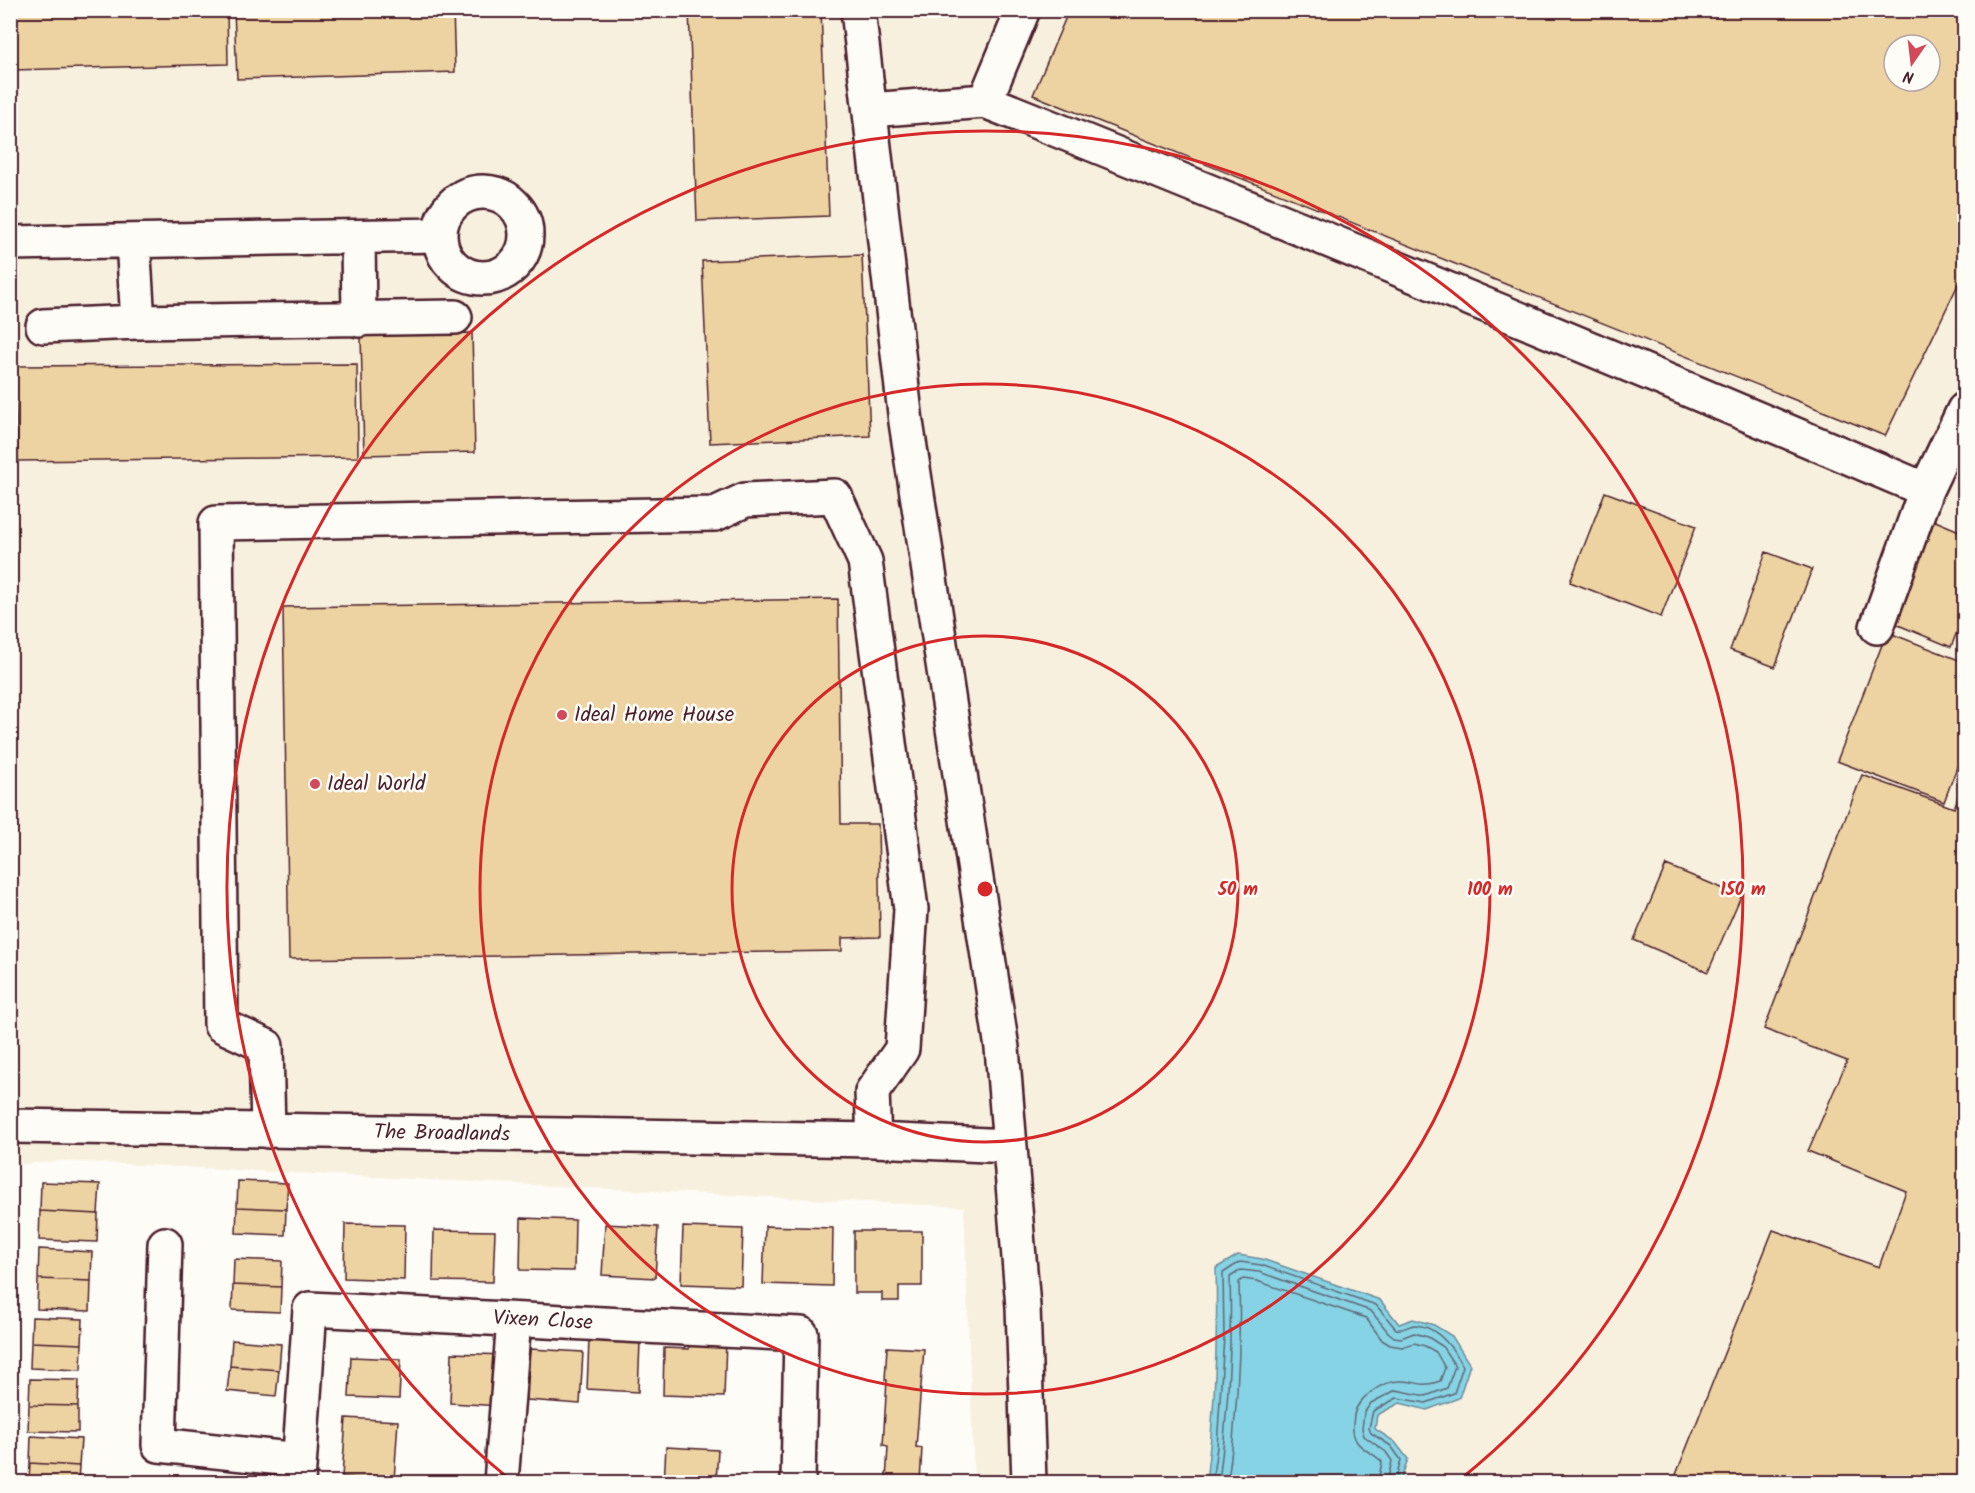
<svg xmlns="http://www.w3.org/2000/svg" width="1975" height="1493" viewBox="0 0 1975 1493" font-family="Kalam,sans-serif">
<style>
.built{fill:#f8f0de;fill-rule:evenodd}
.water{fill:#85d3e4;stroke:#6d8b9a;stroke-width:1.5}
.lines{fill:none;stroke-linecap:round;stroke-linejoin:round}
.shore{stroke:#626775;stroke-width:1.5}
.building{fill:#edd3a2;stroke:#4a1f2b;stroke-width:1.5;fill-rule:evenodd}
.minor-casing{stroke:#4a1f2b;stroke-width:38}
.minor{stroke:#fdfcf7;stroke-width:33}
.ring{fill:none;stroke:#d62828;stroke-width:3}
.poi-dot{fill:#d1495b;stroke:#fdfcf7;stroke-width:2}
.labels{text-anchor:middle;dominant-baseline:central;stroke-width:5;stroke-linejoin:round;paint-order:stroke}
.poi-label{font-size:21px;fill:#4a1f2b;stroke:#fdfcf7;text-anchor:start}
.street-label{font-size:21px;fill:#4a1f2b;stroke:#fdfcf7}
.centre{fill:#d62828;stroke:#fdfcf7;stroke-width:3}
.ring-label{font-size:18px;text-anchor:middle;font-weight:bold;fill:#d62828;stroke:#fdfcf7;stroke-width:5;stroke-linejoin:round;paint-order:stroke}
</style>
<rect width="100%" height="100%" fill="#fdfcf7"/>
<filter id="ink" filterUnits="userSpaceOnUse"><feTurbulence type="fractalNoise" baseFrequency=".0167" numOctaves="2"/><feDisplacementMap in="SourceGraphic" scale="12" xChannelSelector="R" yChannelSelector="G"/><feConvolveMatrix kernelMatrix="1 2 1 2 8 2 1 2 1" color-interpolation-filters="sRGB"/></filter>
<g filter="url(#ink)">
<path class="built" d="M11,11H1964V1482H974L964,1207L63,1161L11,1165ZM1894,45H1930V81H1894Z"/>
<path class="water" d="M1238,1255L1262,1259L1380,1300L1399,1324L1413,1319L1434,1325L1452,1336L1470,1365L1459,1398L1427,1410L1400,1403L1377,1415L1375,1429L1395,1442L1408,1459L1400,1482H1206C1215,1411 1218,1340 1216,1268Z"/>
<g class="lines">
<path class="shore" d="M1212,1482L1217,1447L1224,1337L1223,1273L1240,1262L1261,1265L1376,1305L1396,1329C1403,1331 1407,1326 1414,1325C1437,1325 1453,1348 1463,1366L1454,1393L1426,1403L1397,1398L1373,1411L1369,1428L1371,1433L1391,1446L1401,1460L1395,1482
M1219,1482C1228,1414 1232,1346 1230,1277L1241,1270L1259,1272L1371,1311L1388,1332L1394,1337L1401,1338L1414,1333L1428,1337L1442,1346L1455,1366L1447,1388L1426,1396L1396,1390L1371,1403L1364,1413L1362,1429L1364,1436L1386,1452L1392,1461L1387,1482
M1228,1482C1237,1416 1241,1349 1239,1282L1243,1279L1257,1281L1366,1318L1382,1340L1390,1345L1402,1347L1414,1343L1425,1346L1436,1352L1445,1368L1440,1381C1417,1389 1419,1380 1399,1381C1383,1381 1357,1398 1354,1415C1353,1424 1351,1434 1357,1442C1363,1451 1376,1454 1382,1462L1378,1482"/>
</g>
<path class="building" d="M12,10H227L228,64L13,70Z
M234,10H453L455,72L237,79Z
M689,10H821L829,216L697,221Z
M1069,10H1964V272L1885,436L1033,95ZM1894,45H1930V81H1894Z
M862,255L870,436L710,443L702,261Z
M472,333L475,452L364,455L361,336Z
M357,364L358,457L18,461L14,366Z
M1605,492L1696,526L1661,617L1570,582Z
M1933,520L1964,533V614L1951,647L1891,622Z
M1766,552L1812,569L1775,667L1730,650Z
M838,599L841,824H878L880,937L842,938V951L289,959L283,607Z
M1887,632L1964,662V748L1944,802L1837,761Z
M1862,775L1954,808L1964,781V1482H1673L1773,1230L1879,1267L1906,1191L1808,1151L1847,1061L1764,1029Z
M1666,865L1741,896L1708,972L1634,940Z
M238,1181L288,1183L286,1209L237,1207Z
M41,1182L100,1184L98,1214L40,1211Z
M237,1207L286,1209L285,1235L236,1233Z
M40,1211L98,1214L97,1242L39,1240Z
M521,1218L575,1220L574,1271L520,1270Z
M345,1224L405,1225L404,1280L344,1278Z
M605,1224L658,1227L655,1278L602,1275Z
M765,1226L833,1228L832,1286L763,1284Z
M683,1227L743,1229L741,1286L681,1284Z
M434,1230L495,1231L493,1282L433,1281Z
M854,1231H922V1286H899V1301H882V1293H854Z
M39,1249L92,1252L91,1281L38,1279Z
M234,1259L282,1261L281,1287L233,1285Z
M38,1279L91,1281L90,1311L37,1309Z
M233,1285L281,1287L280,1312L232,1310Z
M32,1317L83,1319L82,1344L31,1342Z
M232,1340L281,1344L279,1370L230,1366Z
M589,1340L640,1342L638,1392L587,1389Z
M689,1340L726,1341L724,1397L663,1395L664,1348L689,1349Z
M31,1342L82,1344L81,1370L30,1368Z
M887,1347L924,1349L916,1447L922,1448L920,1482H886L888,1446L883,1445L887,1380H885Z
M530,1349L583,1352L580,1404L527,1400Z
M452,1353L504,1355L502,1406L450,1403Z
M351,1357L401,1359L399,1399L349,1397Z
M230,1366L279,1370L276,1396L227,1391Z
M30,1379L79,1380L78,1406L29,1405Z
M29,1405L78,1406V1432L28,1431Z
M346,1418L398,1421L394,1480L342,1477Z
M31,1436L81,1439L79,1466L30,1463Z
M666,1447L718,1450L716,1482H664Z
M30,1463L79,1466L78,1482H29Z"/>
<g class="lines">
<defs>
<path id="minor" d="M858,10L906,422L1002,1048L1023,1307L1029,1482
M1023,10L985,101C1300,227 1613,357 1926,490
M870,110L985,101
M440 235a43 43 0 1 1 86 0a43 43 0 1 1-86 0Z
M358,237L359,320
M133,241L138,322
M10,243L439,235
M43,326L138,322L455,317
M1877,627L1926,490L1964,410
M10,1126L874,1140L1010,1146
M268,1131L266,1046L221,1025L216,523L715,514L745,500L835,496L865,561L911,909L902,1049L872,1092L874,1140
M165,1244L159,1445L299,1460
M298,1482L310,1309L801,1334L798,1482
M501,1482L514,1320"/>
</defs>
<use href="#minor" class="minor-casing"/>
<use href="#minor" class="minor"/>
</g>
</g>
<g class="ring">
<circle cx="985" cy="889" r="253"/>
<circle cx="985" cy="889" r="505"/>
<path d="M513 1482A758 758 0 1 1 1457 1482"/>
</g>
<g class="poi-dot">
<circle cx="562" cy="715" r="6"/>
<circle cx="315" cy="784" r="6"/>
</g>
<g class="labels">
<g class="poi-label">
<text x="574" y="715">Ideal Home House</text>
<text x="327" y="784">Ideal World</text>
</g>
<g class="street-label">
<text transform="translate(442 1134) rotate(1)">The Broadlands</text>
<text transform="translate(543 1321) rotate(3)">Vixen Close</text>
</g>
</g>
<circle cx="985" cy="889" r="9" class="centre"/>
<g class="ring-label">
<text x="1238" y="895">50 m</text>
<text x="1490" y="895">100 m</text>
<text x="1743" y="895">150 m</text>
</g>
<rect width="1975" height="1493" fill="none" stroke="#fdfcf7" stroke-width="36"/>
<rect x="18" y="18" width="1939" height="1457" fill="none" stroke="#4a1f2b" stroke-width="2" filter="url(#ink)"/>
<g transform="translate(1912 63) rotate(194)"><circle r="28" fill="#fdfcf7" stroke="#b5a4a5" stroke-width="1.5"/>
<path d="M0-4.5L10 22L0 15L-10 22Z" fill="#d1495b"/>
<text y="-9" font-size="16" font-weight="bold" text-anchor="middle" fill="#4a1f2b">N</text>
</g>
</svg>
